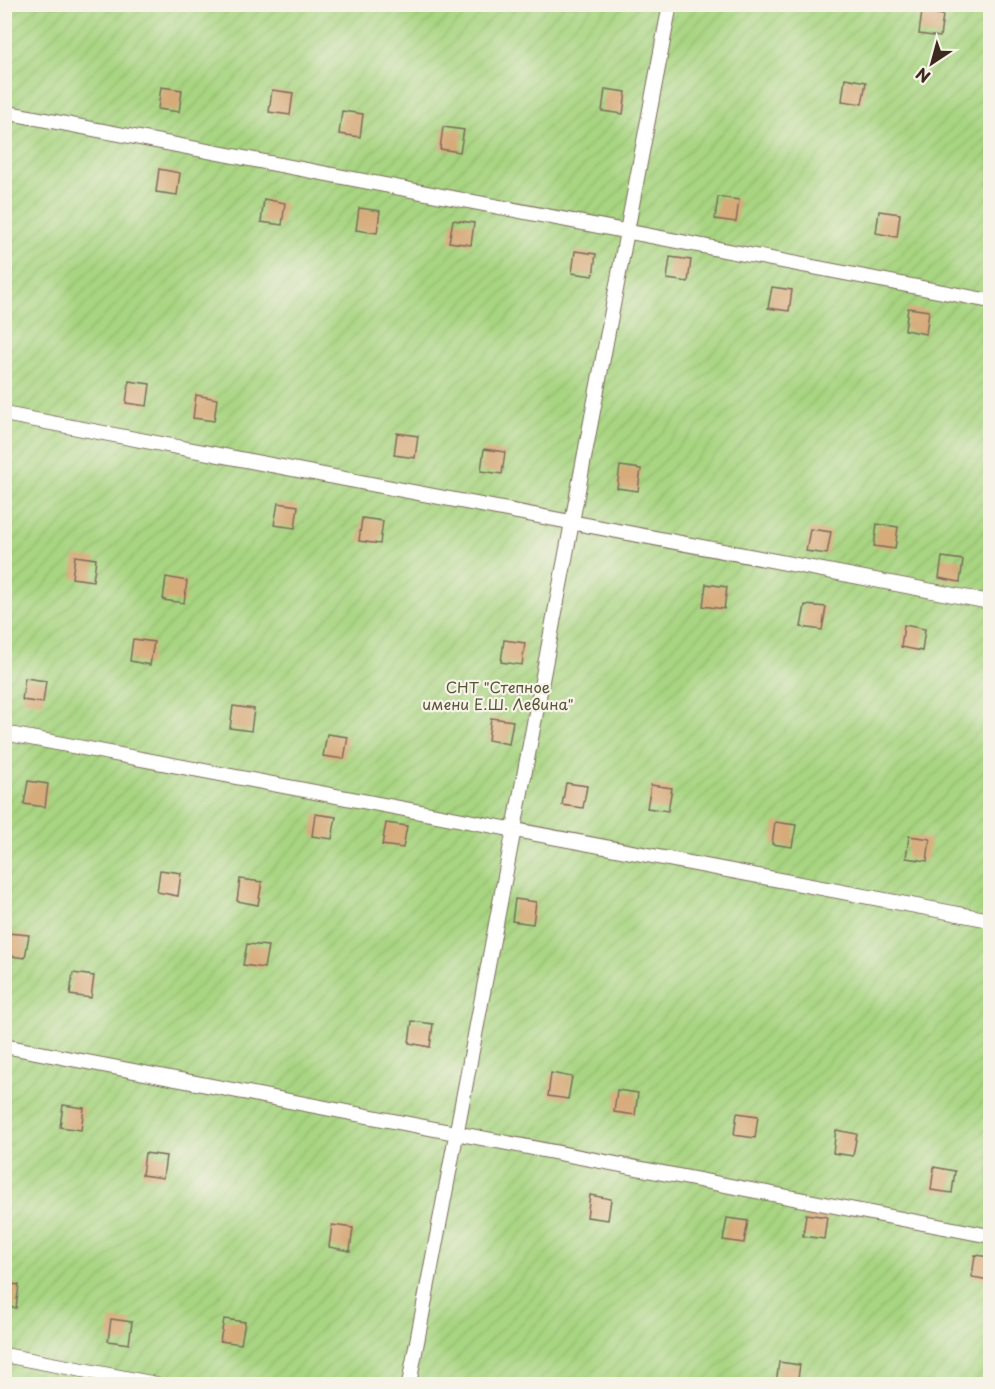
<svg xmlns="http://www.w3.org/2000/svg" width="995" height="1389" viewBox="0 0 995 1389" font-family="'Playpen Sans',sans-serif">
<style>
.garden{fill:url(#garden-furrows);stroke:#728050;stroke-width:1.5}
.building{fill:#d7aa7a}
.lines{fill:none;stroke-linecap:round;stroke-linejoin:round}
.lane-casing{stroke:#7c6c5c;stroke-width:16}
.lane{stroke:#fff;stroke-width:14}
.labels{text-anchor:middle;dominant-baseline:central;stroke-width:4.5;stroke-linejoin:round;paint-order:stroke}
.park-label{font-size:15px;fill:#565537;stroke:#f7f3e8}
</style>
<defs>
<pattern id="garden-furrows" width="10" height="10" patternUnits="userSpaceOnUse" patternTransform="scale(1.5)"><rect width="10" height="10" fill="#a8d581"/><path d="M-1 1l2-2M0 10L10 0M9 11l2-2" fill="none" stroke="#92b76f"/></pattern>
</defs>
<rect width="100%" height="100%" fill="#f7f3e8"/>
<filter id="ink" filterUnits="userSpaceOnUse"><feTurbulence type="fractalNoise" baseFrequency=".0167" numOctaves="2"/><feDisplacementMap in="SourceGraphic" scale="12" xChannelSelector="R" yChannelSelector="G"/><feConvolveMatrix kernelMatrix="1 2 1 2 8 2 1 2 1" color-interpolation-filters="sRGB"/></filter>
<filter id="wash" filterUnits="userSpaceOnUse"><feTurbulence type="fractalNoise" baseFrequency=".008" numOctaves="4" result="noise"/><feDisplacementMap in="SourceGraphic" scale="24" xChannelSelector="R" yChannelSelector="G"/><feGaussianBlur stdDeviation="1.35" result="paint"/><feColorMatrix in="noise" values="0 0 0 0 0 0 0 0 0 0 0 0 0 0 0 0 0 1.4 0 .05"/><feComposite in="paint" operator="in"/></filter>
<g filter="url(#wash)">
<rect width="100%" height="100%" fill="#f4e6d0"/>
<path class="garden" d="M5,5H990V1384H5Z"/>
<g id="blocks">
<path class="building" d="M922,11L943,15L940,37L919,34Z
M845,78L866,82L862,104L842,101Z
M161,87L182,90L179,112L158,109Z
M605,89L626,92L623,114L602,111Z
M272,90L293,93L290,115L269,112Z
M342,111L363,114L360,137L339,134Z
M443,127L464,130L460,152L440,149Z
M159,169L180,173L177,195L156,192Z
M718,197L739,200L736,222L715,219Z
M264,199L285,203L282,225L261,222Z
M359,208L380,211L377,233L356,230Z
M879,211L900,214L897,237L876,233Z
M453,220L474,223L471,245L449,242Z
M575,251L596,254L593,276L572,273Z
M670,257L691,260L688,282L667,279Z
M772,287L792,290L789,311L768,308Z
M908,308L929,311L926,334L905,330Z
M129,381L150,384L147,406L126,403Z
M196,395L217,399L214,421L193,418Z
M397,433L418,436L415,458L394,455Z
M484,449L505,452L502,474L481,471Z
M620,466L641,469L638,491L617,488Z
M278,503L298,506L295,528L274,525Z
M362,518L383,521L380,544L359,541Z
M877,524L898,527L895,549L874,546Z
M810,529L831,532L827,554L806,551Z
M75,556L96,559L93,581L72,578Z
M942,557L963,560L960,582L939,578Z
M166,577L187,581L184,603L163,600Z
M706,584L727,587L724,609L703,606Z
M805,605L826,607L822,630L801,627Z
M904,625L925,629L922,651L901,647Z
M133,639L154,642L150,665L130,661Z
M504,640L525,643L522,665L501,662Z
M25,678L46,681L43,703L22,700Z
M233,706L254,709L251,731L230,728Z
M491,718L513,721L509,744L488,740Z
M327,734L348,737L344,759L323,756Z
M28,781L48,784L45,807L24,804Z
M566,783L587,786L583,808L562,805Z
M651,785L672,788L668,811L647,808Z
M315,814L336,817L332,839L312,836Z
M775,822L796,825L792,847L772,844Z
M386,823L407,826L403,848L382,845Z
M909,836L930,839L927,861L906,858Z
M160,870L181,873L178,896L157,892Z
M240,879L262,882L258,905L237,901Z
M515,899L536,902L533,924L512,921Z
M7,933L29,935L25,958L4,955Z
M247,944L268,946L264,968L243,965Z
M73,973L94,976L91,998L70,995Z
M412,1021L433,1024L430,1047L409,1043Z
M551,1073L572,1077L568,1099L548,1096Z
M617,1090L638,1093L635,1115L614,1112Z
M63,1105L84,1108L81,1130L60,1127Z
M737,1113L758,1116L755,1138L734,1135Z
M836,1130L857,1134L853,1156L833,1153Z
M145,1153L166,1156L163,1178L142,1175Z
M934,1167L955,1171L952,1193L931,1190Z
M590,1195L611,1199L608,1220L587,1217Z
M806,1214L827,1217L824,1239L803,1236Z
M727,1218L748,1221L744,1243L723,1240Z
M332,1225L353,1228L350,1251L329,1247Z
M975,1255L990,1257V1280L972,1277Z
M4,1283L19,1285L16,1308L4,1306Z
M111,1319L132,1322L129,1344L108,1341Z
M224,1319L245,1322L241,1344L220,1341Z
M779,1362L800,1365L797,1384H776Z"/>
</g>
</g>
<g filter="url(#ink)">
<use href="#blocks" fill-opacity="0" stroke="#7c6c5c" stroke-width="1.5"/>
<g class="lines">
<defs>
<path id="lane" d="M4,112L990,301
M4,414L990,602
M4,733L990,920
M4,1046L990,1236
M4,1355L156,1384
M409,1384L670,4"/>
</defs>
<use href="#lane" class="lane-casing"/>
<use href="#lane" class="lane"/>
</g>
</g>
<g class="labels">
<g class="park-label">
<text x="498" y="686">СНТ "Степное<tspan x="498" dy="17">имени Е.Ш. Левина"</tspan></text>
</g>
</g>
<rect width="995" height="1389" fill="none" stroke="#f7f3e8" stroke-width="24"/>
<g transform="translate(932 63) rotate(216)" stroke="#f7f3e8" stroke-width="4.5" paint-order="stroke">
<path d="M0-4.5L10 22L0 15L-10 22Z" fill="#3b2a1e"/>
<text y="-9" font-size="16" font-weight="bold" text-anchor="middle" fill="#3b2a1e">N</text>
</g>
</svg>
